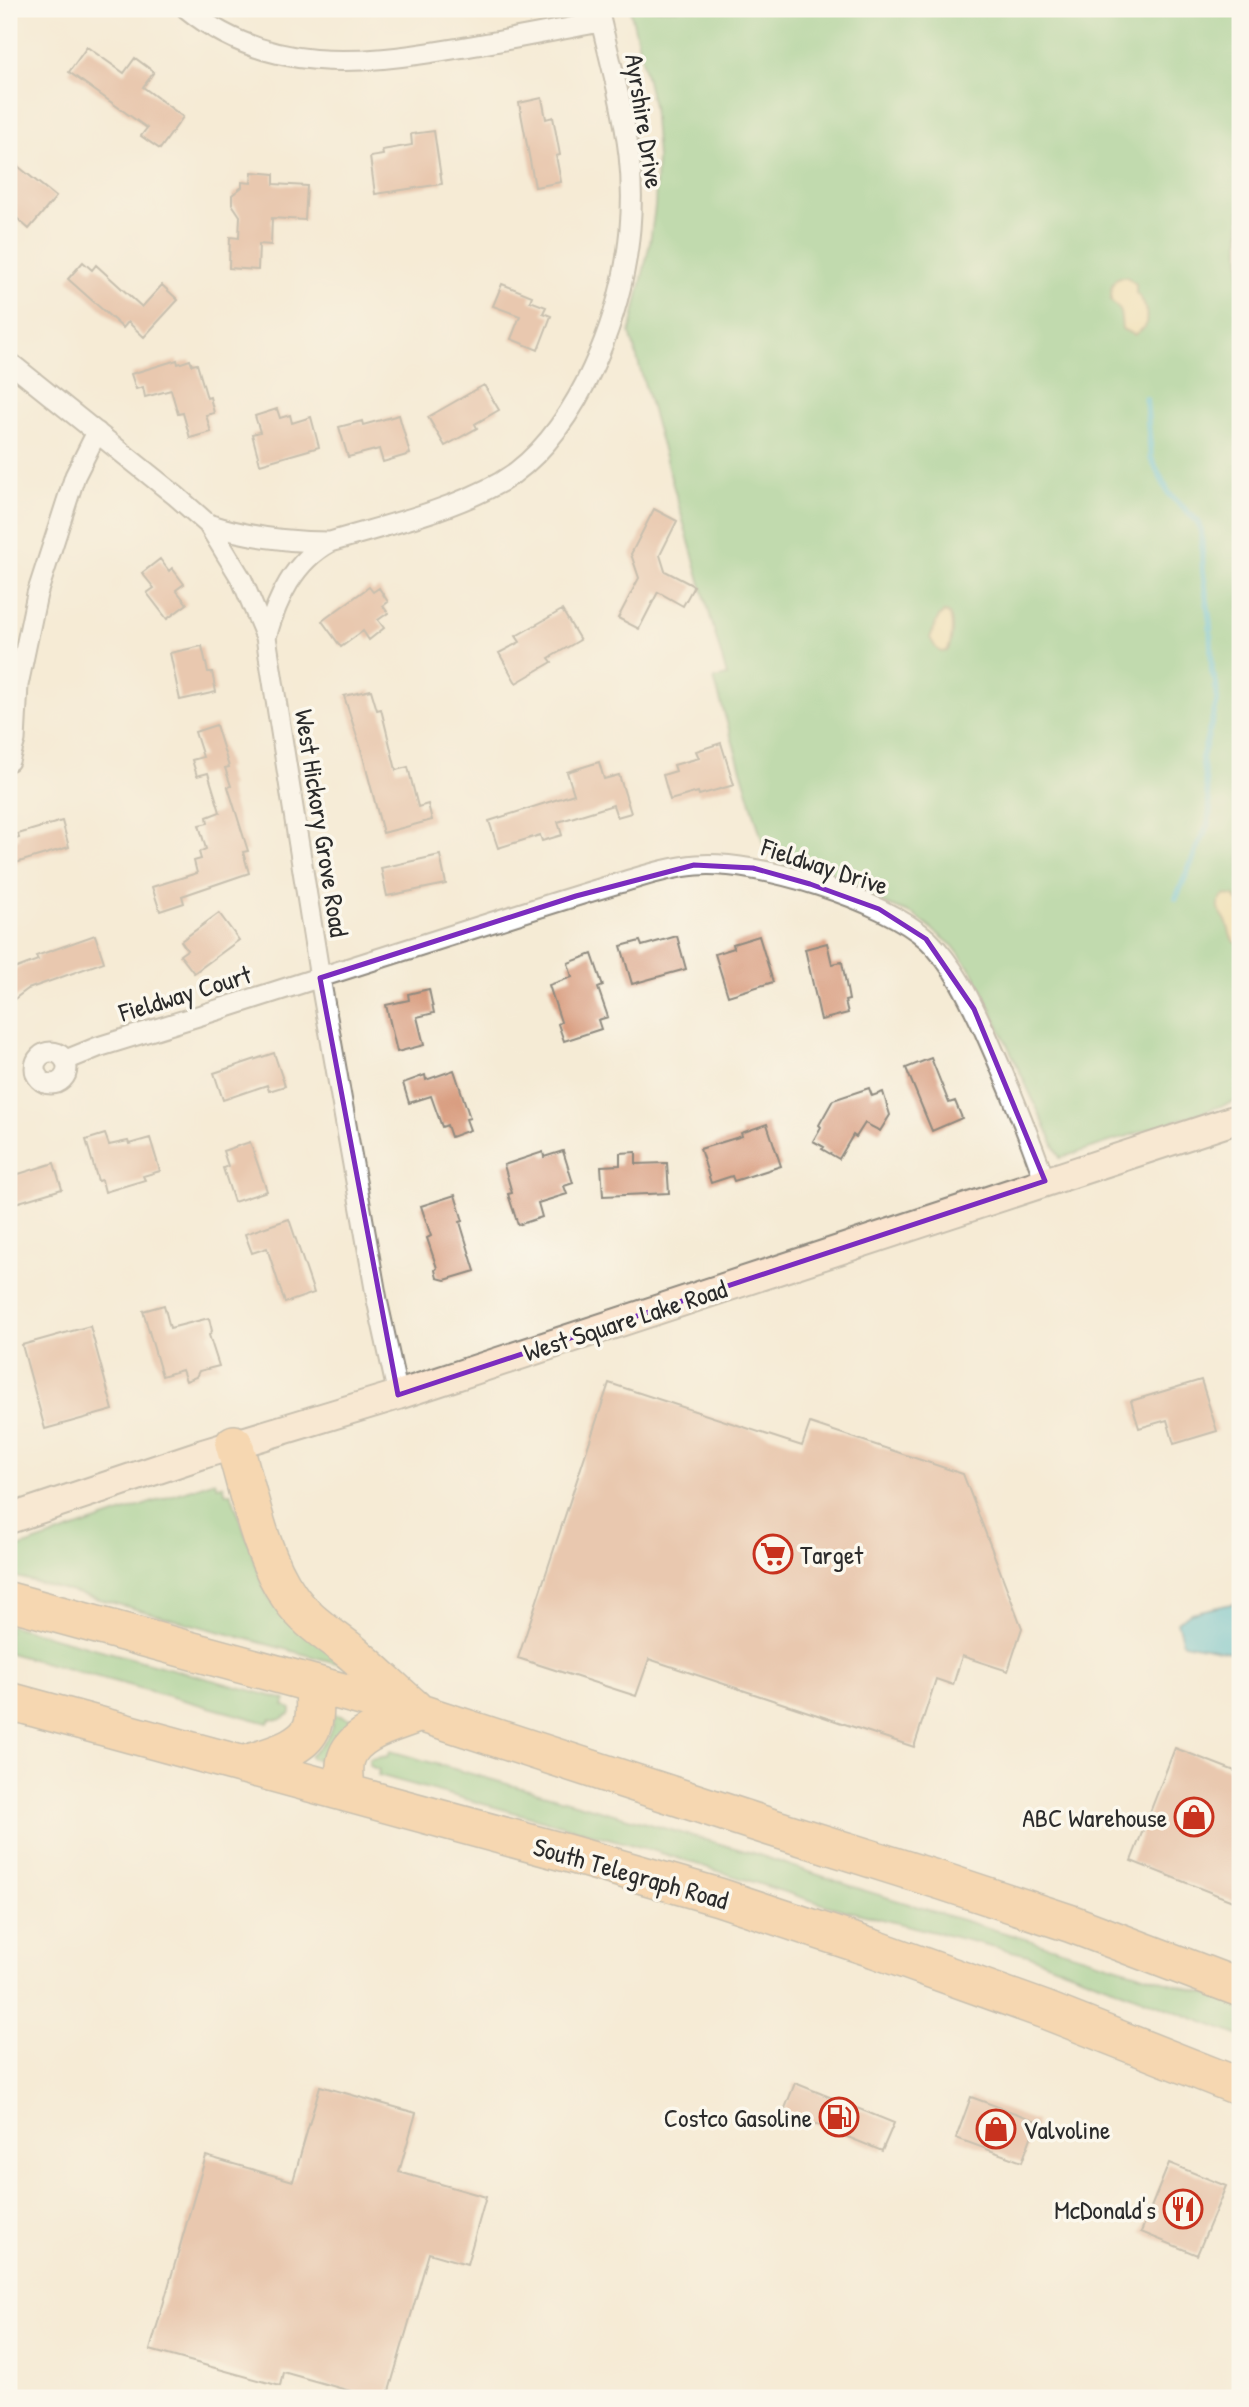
<svg xmlns="http://www.w3.org/2000/svg" width="1249" height="2407" viewBox="0 0 1249 2407" font-family="'Patrick Hand',sans-serif">
<style>
.green{fill:#82c67f;stroke:#567855;stroke-width:2}
.sand{fill:#eeda9e;stroke:#8c8264;stroke-width:2}
.water{fill:#54bfd0;stroke:#40757e;stroke-width:2}
.lines{fill:none;stroke-linecap:round;stroke-linejoin:round}
.stream{stroke:#54bfd0;stroke-width:6}
.building{fill:#d99e81}
.street-casing{stroke:#908b80;stroke-width:23}
.secondary-casing{stroke:#908b80;stroke-width:32}
.highway-casing{stroke:#908b80;stroke-width:40}
.street{stroke:#fff;stroke-width:19}
.secondary{stroke:#fbe5cf;stroke-width:28}
.highway{stroke:#f5bf86;stroke-width:37}
.marked{fill:none;stroke:#7b2cbf;stroke-width:5;stroke-linejoin:round}
.labels{text-anchor:middle;dominant-baseline:central;stroke-width:7;stroke-linejoin:round;paint-order:stroke}
.street-label{font-size:26px;fill:#2b2b2b;stroke:#fbf7ec}
.poi-label{font-size:26px;fill:#2b2b2b;stroke:#fbf7ec;text-anchor:end}
</style>
<rect width="100%" height="100%" fill="#fbf7ec"/>
<filter id="ink" filterUnits="userSpaceOnUse"><feTurbulence type="fractalNoise" baseFrequency=".0143" numOctaves="2"/><feDisplacementMap in="SourceGraphic" scale="14" xChannelSelector="R" yChannelSelector="G"/><feConvolveMatrix kernelMatrix="1 2 1 2 8 2 1 2 1" color-interpolation-filters="sRGB"/></filter>
<filter id="wash" filterUnits="userSpaceOnUse"><feTurbulence type="fractalNoise" baseFrequency=".00686" numOctaves="4" result="noise"/><feDisplacementMap in="SourceGraphic" scale="28" xChannelSelector="R" yChannelSelector="G"/><feGaussianBlur stdDeviation="1.57" result="paint"/><feColorMatrix in="noise" values="0 0 0 0 0 0 0 0 0 0 0 0 0 0 0 0 0 1.4 0 .05"/><feComposite in="paint" operator="in"/></filter>
<g filter="url(#wash)">
<rect width="100%" height="100%" fill="#f5ebd5"/>
<path class="green" d="M630,9H1240V1100L1060,1158L975,975L953,946L914,915L781,865L763,843L714,679L727,676L630,333L650,242L655,207L657,158L653,106Z
M215,1481L217,1486L223,1485L226,1494L231,1493L266,1593L282,1615L355,1668L9,1575V1551Z
M9,1625L286,1700L284,1705L291,1709V1713L279,1720L270,1719L268,1723L9,1653Z
M334,1714L354,1720L338,1736L328,1762L311,1758L310,1755C325,1744 332,1733 334,1714Z
M390,1751L756,1854L866,1891L1214,1996L1240,2007V2036L1028,1955L832,1907L655,1851L378,1775L379,1770L370,1766L369,1759L388,1756Z"/>
<path class="sand" d="M1120,277H1127L1136,284V293C1145,301 1149,315 1145,327L1134,335L1122,329L1120,310L1111,301C1111,292 1110,280 1120,277Z
M944,612L949,614C954,622 952,644 947,651L941,652L936,648L930,638L938,618Z
M1224,895L1234,896L1240,904V945C1228,939 1231,932 1226,921C1220,909 1212,908 1224,895Z"/>
<path class="water" d="M1240,1602V1654L1183,1643L1177,1622L1191,1613Z"/>
<g class="lines">
<path class="stream" d="M1146,399L1151,458L1169,494L1196,520L1201,529L1203,572L1210,623L1212,672L1216,683L1217,702L1202,758L1210,810L1208,824L1176,898"/>
</g>
<g id="blocks">
<path class="building" d="M87,47L124,73L135,58L154,72L143,87L183,117L160,149L141,136L147,128L69,72Z
M542,98L546,119L553,117L560,155L556,156L561,182L535,187L519,103Z
M434,131L442,184L375,194L370,157L383,155L382,150L412,145L411,134Z
M9,159L56,197L29,229L9,211Z
M252,172L274,174V184L307,186L305,220L272,218L271,245L259,244L258,270L229,268L230,237L239,238L240,216L232,204V195L242,187V182L251,183Z
M83,262L92,270L96,265L142,307L162,285L178,300L144,337L128,322L123,328L68,279Z
M502,284L532,296L530,301L546,307L543,313L551,316L538,350L511,339L520,316L493,306Z
M177,360L178,364L190,360L192,365L197,364L207,398L210,397L214,413L206,415L211,432L190,438L183,413L178,414L171,390L145,397L143,387L136,389L131,374Z
M484,385L499,410L475,424L477,428L445,446L428,417Z
M277,409L280,418L290,415L292,423L311,417L319,447L260,464L252,434L260,432L255,416Z
M399,415L410,454L383,462L379,449L348,457L339,427L362,421L363,425Z
M654,509L677,521L660,555L665,571L694,586L683,606L658,592L639,629L618,618L639,578L631,554Z
M160,559L169,571L172,568L184,584L176,590L187,604L167,619L147,593L154,588L142,573Z
M369,587L373,592L379,588L388,602L383,606L388,613L378,620L384,628L369,640L363,631L341,647L322,621Z
M562,610L580,640L549,658L552,662L516,683L499,653L520,642L516,636Z
M202,646L208,672H212L216,692L180,700L170,653Z
M371,690L377,710L381,709L396,770L408,767L418,807L428,804L432,820L383,833L361,749L344,696Z
M216,725L229,767L225,768L231,786L228,787L248,851L243,852L249,873L182,896L184,903L160,911L152,887L197,873L194,861L201,859L199,852L206,849L199,825L208,823L207,817L220,812L208,773L197,776L192,760L203,757L195,732Z
M721,743L734,785L699,795L698,792L670,800L663,775L676,771L674,765L699,758L696,751Z
M599,762L604,779L619,775L631,813L617,817L613,805L558,822L562,835L542,841L540,835L498,848L489,821L574,794L567,772Z
M62,821L69,847L9,865V841L19,838L18,834Z
M440,855L446,884L387,896L381,868Z
M219,913L239,940L194,973L180,955L187,950L181,941Z
M95,935L104,962L28,989L9,1003V971L38,960L36,956Z
M677,936L686,969L632,984L621,946L640,941L642,946Z
M759,936L773,982L728,996L715,954L734,948L733,944Z
M827,943L832,964L842,962L849,1000L845,1001L848,1013L821,1020L805,949Z
M592,954L603,986L598,988L608,1017L598,1020L601,1029L564,1041L558,1024L561,1022L549,985L572,977L568,963Z
M429,989L434,1013L417,1017L424,1045L397,1052L386,1005L409,1000L408,994Z
M274,1053L285,1086L269,1091L267,1085L223,1100L214,1073Z
M931,1058L949,1103L955,1101L962,1118L932,1131L906,1068Z
M454,1070L470,1118L466,1119L470,1130L451,1137L447,1125L442,1127L431,1096L409,1103L403,1083L425,1075L426,1080Z
M869,1088L872,1096L883,1092L890,1115L880,1131L865,1123L856,1137L853,1135L839,1159L822,1149L824,1147L813,1141L821,1127L819,1125L833,1100Z
M767,1124L781,1166L734,1181L732,1176L711,1183L700,1149L742,1136L741,1133Z
M105,1134L109,1145L128,1141L129,1144L150,1138L160,1171L143,1176L145,1180L105,1192L102,1180L98,1181L86,1140Z
M250,1142L267,1191L234,1202L223,1168L228,1166L223,1151Z
M563,1151L573,1183L564,1186L567,1194L538,1203L542,1217L518,1225L508,1194L512,1193L504,1165L543,1152L544,1157Z
M636,1152V1164L667,1163L669,1193L603,1196L601,1166L620,1165V1153Z
M54,1163L62,1189L9,1205V1177Z
M455,1195L463,1221L460,1222L475,1271L445,1280L437,1278L435,1270L437,1268L427,1238L431,1236L421,1206Z
M289,1219L314,1293L285,1303L267,1248L252,1253L245,1234Z
M164,1305L170,1328L209,1318L212,1331L209,1335L219,1366L199,1371L196,1377L186,1381L182,1370L162,1376L143,1311Z
M90,1326L113,1410L45,1429L22,1345Z
M1201,1380L1217,1431L1174,1444L1167,1420L1139,1428L1131,1401Z
M609,1383L802,1446L810,1423L963,1474L1022,1628L1008,1671L962,1656L953,1685L936,1679L914,1747L649,1659L636,1696L518,1658Z
M1175,1748L1240,1773V1904L1131,1861Z
M795,2083L894,2123L882,2151L784,2111Z
M320,2086L416,2113L399,2172L486,2197L467,2264L429,2253L387,2398H375L283,2372L280,2386L150,2350L206,2156L293,2181Z
M971,2097L1037,2121L1022,2162L956,2138Z
M1169,2163L1226,2186L1197,2255L1141,2232Z"/>
</g>
</g>
<g filter="url(#ink)">
<use href="#blocks" fill-opacity="0" stroke="#908b80" stroke-width="2"/>
<g class="lines">
<defs>
<path id="street" d="M187,9C267,74 359,65 453,49C503,41 552,31 601,22
M9,362L176,496L208,524L242,580L266,637L320,978L377,1300L398,1395
M208,524C248,537 287,542 329,542
M266,637C277,599 294,561 330,542C387,525 449,511 501,482C540,459 566,421 586,382C621,312 638,233 629,155C623,105 609,57 598,9
M9,761L15,740L18,685L37,594L75,476L97,432
M35 1068a16 16 0 1 1 32 0a16 16 0 1 1-32 0Z
M66,1060L98,1047C228,1007 358,966 487,924C531,910 575,896 619,883C644,876 670,867 697,865C757,860 883,899 928,940C954,965 970,1000 985,1032C1007,1081 1027,1131 1045,1181"/>
<path id="secondary" d="M9,1519L203,1454L398,1395L1240,1118"/>
<path id="highway" d="M234,1444C249,1493 260,1555 289,1596C305,1620 327,1633 349,1650C371,1668 392,1689 414,1708
M9,1601L420,1713L770,1827L942,1881L1072,1924L1240,1988
M9,1701L570,1854L719,1897L875,1949L1045,2010L1240,2087
M243,1765C264,1757 300,1751 311,1729C317,1716 314,1699 314,1685
M346,1793C346,1782 343,1770 346,1759C354,1731 396,1723 420,1713"/>
</defs>
<use href="#street" class="street-casing"/>
<use href="#secondary" class="secondary-casing"/>
<use href="#highway" class="highway-casing"/>
<use href="#street" class="street"/>
<use href="#secondary" class="secondary"/>
<use href="#highway" class="highway"/>
</g>
</g>
<path d="M0 0H1249V2407H0ZM694,865L753,868L810,884L879,909L926,939L974,1009L1045,1181L398,1395L320,978L576,896Z" fill="#f5ebd5" fill-opacity=".55" fill-rule="evenodd"/>
<path class="marked" d="M694,865L753,868L810,884L879,909L926,939L974,1009L1045,1181L398,1395L320,978L576,896Z"/>
<defs>
<symbol id="supermarket-ring" viewBox="-11 -11 22 22"><circle r="9.5" fill="#fbf7ec" stroke="#c8321e" stroke-width="1.5"/><path d="M-6-5.5h2.5l.6 2H6L4.5 2H-2.5L-4.4-4H-6ZM-1.5 3.2a1.3 1.3 0 1 0 .1 0ZM3 3.2a1.3 1.3 0 1 0 .1 0Z" fill="#c8321e"/></symbol>
<symbol id="shop-ring" viewBox="-11 -11 22 22"><circle r="9.5" fill="#fbf7ec" stroke="#c8321e" stroke-width="1.5"/><path d="M-5-2.5h2.3a2.7 3.5 0 0 1 5.4 0H5L5.5 6h-11ZM-1.5-2.5h3a1.5 2.3 0 0 0-3 0Z" fill="#c8321e"/></symbol>
<symbol id="fuel-ring" viewBox="-11 -11 22 22"><circle r="9.5" fill="#fbf7ec" stroke="#c8321e" stroke-width="1.5"/><path d="M-5.5-6h7V0h2V4h1.3V-2.5L3-4.5l.8-.8L6-3V5H2.5V1h-1V6h-7ZM-4.2-4.7v3.2H.2V-4.7Z" fill="#c8321e"/></symbol>
<symbol id="restaurant-ring" viewBox="-11 -11 22 22"><circle r="9.5" fill="#fbf7ec" stroke="#c8321e" stroke-width="1.5"/><path d="M-5-6h1v4h1v-4h1v4h1v-4h1v5L-1.5 .5V6h-2V.5L-5-1ZM5-6V6H3V1.5H1.5Q1.5-4 5-6Z" fill="#c8321e"/></symbol>
</defs>
<g fill-rule="evenodd">
<use href="#supermarket-ring" x="751" y="1532" width="44" height="44"/>
<use href="#shop-ring" x="1172" y="1795" width="44" height="44"/>
<use href="#fuel-ring" x="817" y="2095" width="44" height="44"/>
<use href="#shop-ring" x="974" y="2107" width="44" height="44"/>
<use href="#restaurant-ring" x="1161" y="2187" width="44" height="44"/>
</g>
<g class="labels">
<g class="street-label">
<text transform="translate(645 121) rotate(81)">Ayrshire Drive</text>
<text transform="translate(322 823) rotate(81)">West Hickory Grove Road</text>
<text transform="translate(825 866) rotate(18)">Fieldway Drive</text>
<text transform="translate(185 993) rotate(-17)">Fieldway Court</text>
<text transform="translate(625 1320) rotate(-18)">West Square Lake Road</text>
<text transform="translate(631 1873) rotate(16)">South Telegraph Road</text>
</g>
<g class="poi-label">
<text x="800" y="1554" text-anchor="start">Target</text>
<text x="1167" y="1817">ABC Warehouse</text>
<text x="812" y="2117">Costco Gasoline</text>
<text x="1023" y="2129" text-anchor="start">Valvoline</text>
<text x="1156" y="2209">McDonald's</text>
</g>
</g>
<rect width="1249" height="2407" fill="none" stroke="#fbf7ec" stroke-width="35"/>
</svg>
